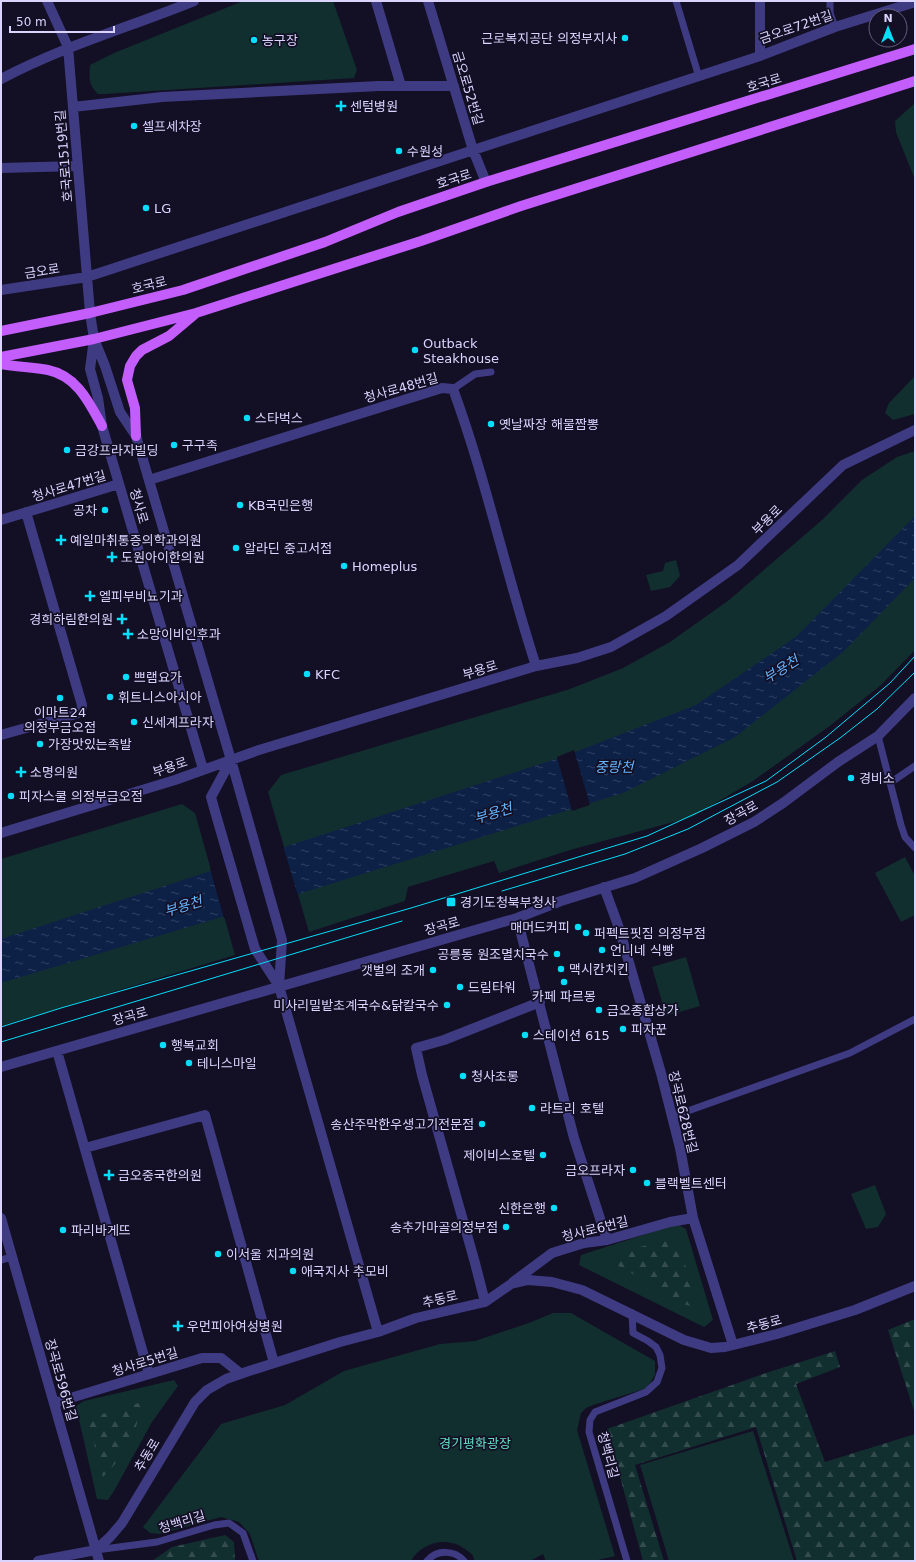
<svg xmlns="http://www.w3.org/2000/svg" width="916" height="1562" viewBox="0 0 916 1562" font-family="'DejaVu Sans','Noto Sans KR',sans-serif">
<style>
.green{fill:#122f2f}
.forest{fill:url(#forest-firs)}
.water{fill:url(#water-ripples)}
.pier{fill:#130f25}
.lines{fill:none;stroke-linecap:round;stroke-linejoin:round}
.service{stroke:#3f3b83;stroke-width:7}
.minor{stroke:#3f3b83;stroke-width:10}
.primary{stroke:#c35dfc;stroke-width:10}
.tram{stroke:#04defa;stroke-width:1}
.poi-dot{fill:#04defa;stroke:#130f25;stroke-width:1.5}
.labels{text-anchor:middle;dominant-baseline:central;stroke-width:3.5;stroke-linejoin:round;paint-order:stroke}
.street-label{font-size:13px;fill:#dad4fe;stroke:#130f25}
.poi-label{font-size:13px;fill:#dad4fe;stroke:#130f25;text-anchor:start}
.park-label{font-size:13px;fill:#61dec0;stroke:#130f25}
.water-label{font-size:14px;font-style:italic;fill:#64b4fc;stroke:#130f25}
</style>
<defs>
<pattern id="forest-firs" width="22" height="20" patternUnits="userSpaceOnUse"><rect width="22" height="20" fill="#122f2f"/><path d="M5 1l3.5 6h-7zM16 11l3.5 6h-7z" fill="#344c4e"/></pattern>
<pattern id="water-ripples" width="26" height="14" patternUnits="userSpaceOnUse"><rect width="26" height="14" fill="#0d2147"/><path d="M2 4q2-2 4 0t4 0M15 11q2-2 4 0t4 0" fill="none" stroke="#304063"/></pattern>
</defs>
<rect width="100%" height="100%" fill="#130f25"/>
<path class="green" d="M243,1H333L357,70L354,78L105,94H98C88,84 89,78 90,65L114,53Z
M915,103V180L896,132L895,121Z
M915,376V414L893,420L885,413L889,403Z
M915,451V650L881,685L831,725L753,781L692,817L570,850L499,873L494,861L408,887L405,901L309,932L268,792L281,775L570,689L623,668L670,642L729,600L822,520L862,480L897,457Z
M676,560L680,576L670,587L651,591L646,575L663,571L665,563Z
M182,804L195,813L235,955L1,1026V859Z
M905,857L915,876V915L901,922L875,873Z
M686,957L700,1006L666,1016L652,967Z
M875,1185L886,1214L878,1227L866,1229L851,1194Z
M677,1224L686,1229L713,1320L704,1327L579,1265L581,1255Z
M553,1313H571L655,1361V1375L647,1388L593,1405L586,1408L581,1413L577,1430L615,1556L594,1561H546L543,1554L530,1561H475L472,1554C466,1550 459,1544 452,1543C437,1539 418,1547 411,1561H261L258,1559L250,1534L239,1522L221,1517L160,1534L150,1533L143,1527L221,1424L285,1405L344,1371L440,1344L475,1341L529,1323Z
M174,1380L178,1386L152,1422L114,1491L108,1500L97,1499L76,1406L84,1401Z
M753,1431L794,1561H669L640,1465Z"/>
<path class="forest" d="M679,1238L695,1308L662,1296L653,1285L613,1263L617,1252Z
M915,1319V1414L888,1330Z
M835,1351L840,1367L796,1384L825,1462L915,1434V1561H797L756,1427L635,1465L664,1561H643L607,1429L766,1373Z
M142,1402H154L150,1407L140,1414L134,1433L120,1449L115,1464L103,1477L88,1421L99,1415Z
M225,1535L234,1542L235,1561H152L172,1547Z"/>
<path class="water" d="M915,516V578L843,652L735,737L623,793L305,892L1,983V939L565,756L696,705L797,636Z"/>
<path class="pier" d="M574,750L590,805L572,811L557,757Z
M283,846L298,896L224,918L210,869Z"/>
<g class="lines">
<path class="service" d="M676,1L699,77
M830,1V13L835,27
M453,389L475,374L491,372
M878,736L901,825L905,837L915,848
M890,783L915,766
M671,1117L850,1053L915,1019
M1,1260L12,1257
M96,1550L157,1542L214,1525L229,1523L243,1533L253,1561
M427,1561C437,1549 455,1550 464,1561
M627,1561L589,1432L590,1420L595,1412L646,1392L657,1382L662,1368L660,1355L656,1347L648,1341L633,1333L632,1313"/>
<path class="minor" d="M47,1L68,47L90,313L94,339L105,366L120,412L136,436L231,760L282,940L279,986
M376,1L401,86
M428,1L473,150L486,182
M760,1V56L835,27L915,2
M1,79C63,46 130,27 194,1
M73,107L162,97L379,86H454
M1,168L78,166
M1,290L87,277L760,56
M94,339L90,369L98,398L102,426L203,769
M149,480L442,388L453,389C486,479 506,574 536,666
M1,520L119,484
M1,735L76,714L81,710L82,705L26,512
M231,760L211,797L214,808L255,949L279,986L378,1332
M1,833L175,780L259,750L536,666L577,658L611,647L666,616L738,565L843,465L915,430
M604,887L619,928L661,1073L680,1148L693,1218L733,1345
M517,918L574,1138L607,1240
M57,1051L149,1374
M1,1067L517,918L561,901L635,878L702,848L754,822L783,803L838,762L878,736L915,698
M85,1148L205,1115L274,1363
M1,1218L99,1561
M513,1282L552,1253L584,1243L607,1240L670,1222L693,1218
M485,1302L475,1263L422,1075L416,1048L444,1040L540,1002
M54,1403L202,1358H221L241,1374
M38,1561L96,1550L110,1537L122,1523L195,1402L207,1390L226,1379L249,1371L340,1342L378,1332L416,1318L485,1302L511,1284L528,1280L552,1282L582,1290L684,1340L711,1348L725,1347L777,1334L855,1310L915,1286"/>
<path class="primary" d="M1,331L90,313L183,290L325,242L398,212L486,182L915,49
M1,357L94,339L196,313L421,241L521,206L915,81
M1,364C16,367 32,367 48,370C77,376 89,402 102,426
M136,436L135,408L127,380L130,366L136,356L142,350L169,336L194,315"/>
<path class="tram" d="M502,891L625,854L688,829L777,782L840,738L877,709L915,672
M1,1027L61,1008L411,908L647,836L766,781L826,737L890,683L915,656
M1,1042L402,921"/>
</g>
<g class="poi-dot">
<circle cx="625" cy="38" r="4"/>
<circle cx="254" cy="40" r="4"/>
<path d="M339 100h4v4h4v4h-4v4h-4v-4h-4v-4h4z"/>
<circle cx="134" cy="126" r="4"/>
<circle cx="399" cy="151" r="4"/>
<circle cx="146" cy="208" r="4"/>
<circle cx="415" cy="350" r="4"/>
<circle cx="247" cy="418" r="4"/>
<circle cx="491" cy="424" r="4"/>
<circle cx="174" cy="445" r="4"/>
<circle cx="67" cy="450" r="4"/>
<circle cx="240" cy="505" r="4"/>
<circle cx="105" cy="510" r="4"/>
<path d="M59 534h4v4h4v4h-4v4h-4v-4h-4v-4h4z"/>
<circle cx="236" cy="548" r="4"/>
<path d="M110 551h4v4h4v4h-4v4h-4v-4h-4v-4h4z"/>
<circle cx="344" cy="566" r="4"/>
<path d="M88 590h4v4h4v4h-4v4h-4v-4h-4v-4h4z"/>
<path d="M120 613h4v4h4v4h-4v4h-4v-4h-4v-4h4z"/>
<path d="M126 628h4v4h4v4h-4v4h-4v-4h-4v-4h4z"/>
<circle cx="307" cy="674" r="4"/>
<circle cx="126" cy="677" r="4"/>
<circle cx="110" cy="697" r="4"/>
<circle cx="60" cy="698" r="4"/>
<circle cx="134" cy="722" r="4"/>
<circle cx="40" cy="744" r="4"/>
<path d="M19 766h4v4h4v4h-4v4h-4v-4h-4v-4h4z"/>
<circle cx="851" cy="778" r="4"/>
<circle cx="11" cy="796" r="4"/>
<rect x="446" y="897" width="10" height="10" rx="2"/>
<circle cx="578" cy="927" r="4"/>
<circle cx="586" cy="933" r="4"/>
<circle cx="602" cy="950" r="4"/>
<circle cx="557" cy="954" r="4"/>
<circle cx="561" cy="969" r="4"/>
<circle cx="433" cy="970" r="4"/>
<circle cx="564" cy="982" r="4"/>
<circle cx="460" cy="987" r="4"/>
<circle cx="447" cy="1005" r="4"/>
<circle cx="599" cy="1010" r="4"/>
<circle cx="623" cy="1029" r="4"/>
<circle cx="525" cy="1035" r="4"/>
<circle cx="163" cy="1045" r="4"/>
<circle cx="189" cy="1063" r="4"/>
<circle cx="463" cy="1076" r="4"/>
<circle cx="532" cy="1108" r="4"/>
<circle cx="482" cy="1124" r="4"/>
<circle cx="543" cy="1155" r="4"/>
<circle cx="633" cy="1170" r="4"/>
<path d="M107 1169h4v4h4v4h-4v4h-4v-4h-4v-4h4z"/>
<circle cx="647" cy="1183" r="4"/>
<circle cx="554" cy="1208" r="4"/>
<circle cx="506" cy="1227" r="4"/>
<circle cx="63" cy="1230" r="4"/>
<circle cx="218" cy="1254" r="4"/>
<circle cx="293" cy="1271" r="4"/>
<path d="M176 1320h4v4h4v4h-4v4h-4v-4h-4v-4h4z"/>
</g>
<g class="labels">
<g class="street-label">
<text transform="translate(796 27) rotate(-19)">금오로72번길</text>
<text transform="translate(764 83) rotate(-17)">호국로</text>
<text transform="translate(468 88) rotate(73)">금오로52번길</text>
<text transform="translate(64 156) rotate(-95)">호국로1519번길</text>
<text transform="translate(454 179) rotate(-18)">호국로</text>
<text transform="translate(42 271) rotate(-9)">금오로</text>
<text transform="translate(149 285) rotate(-14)">호국로</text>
<text transform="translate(401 388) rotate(-16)">청사로48번길</text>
<text transform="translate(69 486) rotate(-17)">청사로47번길</text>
<text transform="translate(139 506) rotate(74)">청사로</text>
<text transform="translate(767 520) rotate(-45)">부용로</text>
<text transform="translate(480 670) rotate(-17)">부용로</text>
<text transform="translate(170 767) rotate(-19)">부용로</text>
<text transform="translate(741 813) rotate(-29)">장곡로</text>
<text transform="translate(442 926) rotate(-16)">장곡로</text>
<text transform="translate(130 1016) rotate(-16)">장곡로</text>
<text transform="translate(683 1112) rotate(76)">장곡로628번길</text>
<text transform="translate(595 1229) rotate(-14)">청사로6번길</text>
<text transform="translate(440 1299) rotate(-13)">추동로</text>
<text transform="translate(764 1324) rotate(-15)">추동로</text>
<text transform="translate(145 1362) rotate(-17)">청사로5번길</text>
<text transform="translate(61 1380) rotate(74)">장곡로596번길</text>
<text transform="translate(147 1455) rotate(-59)">추동로</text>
<text transform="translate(608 1455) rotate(75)">청백리길</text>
<text transform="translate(182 1522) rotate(-17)">청백리길</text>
</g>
<g class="poi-label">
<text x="617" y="38" text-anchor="end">근로복지공단 의정부지사</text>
<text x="262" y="40">농구장</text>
<text x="350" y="106">센텀병원</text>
<text x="142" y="126">셀프세차장</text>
<text x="407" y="151">수원성</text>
<text x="154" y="208">LG</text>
<text x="423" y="343">Outback<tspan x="423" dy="15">Steakhouse</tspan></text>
<text x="255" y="418">스타벅스</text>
<text x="499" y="424">옛날짜장 해물짬뽕</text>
<text x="182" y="445">구구족</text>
<text x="75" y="450">금강프라자빌딩</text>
<text x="248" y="505">KB국민은행</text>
<text x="97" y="510" text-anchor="end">공차</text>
<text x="70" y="540">예일마취통증의학과의원</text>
<text x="244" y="548">알라딘 중고서점</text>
<text x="121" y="557">도원아이한의원</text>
<text x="352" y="566">Homeplus</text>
<text x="99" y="596">엘피부비뇨기과</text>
<text x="113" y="619" text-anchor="end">경희하림한의원</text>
<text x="137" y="634">소망이비인후과</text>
<text x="315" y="674">KFC</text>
<text x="134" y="677">쁘램요가</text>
<text x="118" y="697">휘트니스아시아</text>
<text x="60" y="712" text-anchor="middle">이마트24<tspan x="60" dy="15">의정부금오점</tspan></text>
<text x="142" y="722">신세계프라자</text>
<text x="48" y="744">가장맛있는족발</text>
<text x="30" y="772">소명의원</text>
<text x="859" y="778">경비소</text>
<text x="19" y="796">피자스쿨 의정부금오점</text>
<text x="460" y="902">경기도청북부청사</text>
<text x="570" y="927" text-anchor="end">매머드커피</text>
<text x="594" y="933">퍼펙트핏짐 의정부점</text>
<text x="610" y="950">언니네 식빵</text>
<text x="549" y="954" text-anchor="end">공릉동 원조멸치국수</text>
<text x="569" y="969">맥시칸치킨</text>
<text x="425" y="970" text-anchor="end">갯벌의 조개</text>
<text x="468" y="987">드림타워</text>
<text x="564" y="996" text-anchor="middle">카페 파르몽</text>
<text x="439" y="1005" text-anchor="end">미사리밀밭초계국수&amp;닭칼국수</text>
<text x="607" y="1010">금오종합상가</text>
<text x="631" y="1029">피자꾼</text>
<text x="533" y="1035">스테이션 615</text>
<text x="171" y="1045">행복교회</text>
<text x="197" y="1063">테니스마일</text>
<text x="471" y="1076">청사초롱</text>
<text x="540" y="1108">라트리 호텔</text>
<text x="474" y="1124" text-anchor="end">송산주막한우생고기전문점</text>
<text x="535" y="1155" text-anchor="end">제이비스호텔</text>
<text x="625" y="1170" text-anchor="end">금오프라자</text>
<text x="118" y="1175">금오중국한의원</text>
<text x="655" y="1183">블랙벨트센터</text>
<text x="546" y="1208" text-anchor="end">신한은행</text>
<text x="498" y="1227" text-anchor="end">송추가마골의정부점</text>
<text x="71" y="1230">파리바게뜨</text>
<text x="226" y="1254">이서울 치과의원</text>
<text x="301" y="1271">애국지사 추모비</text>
<text x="187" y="1326">우먼피아여성병원</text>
</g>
<g class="park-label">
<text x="475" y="1443">경기평화광장</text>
</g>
<g class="water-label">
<text transform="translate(781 669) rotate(-32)">부용천</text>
<text x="614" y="767">중랑천</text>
<text transform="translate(493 813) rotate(-17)">부용천</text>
<text transform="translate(183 906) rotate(-17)">부용천</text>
</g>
</g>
<rect width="916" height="1562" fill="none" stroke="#dad4fe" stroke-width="4"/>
<g transform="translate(888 28)"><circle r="19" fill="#130f25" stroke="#635e7c"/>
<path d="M0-3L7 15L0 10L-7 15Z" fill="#04defa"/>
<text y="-6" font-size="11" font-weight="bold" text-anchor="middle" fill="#dad4fe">N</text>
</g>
<path d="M10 26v6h104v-6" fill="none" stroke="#dad4fe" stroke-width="2"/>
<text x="16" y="26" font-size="12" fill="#dad4fe" stroke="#130f25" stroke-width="3" paint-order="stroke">50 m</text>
</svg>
